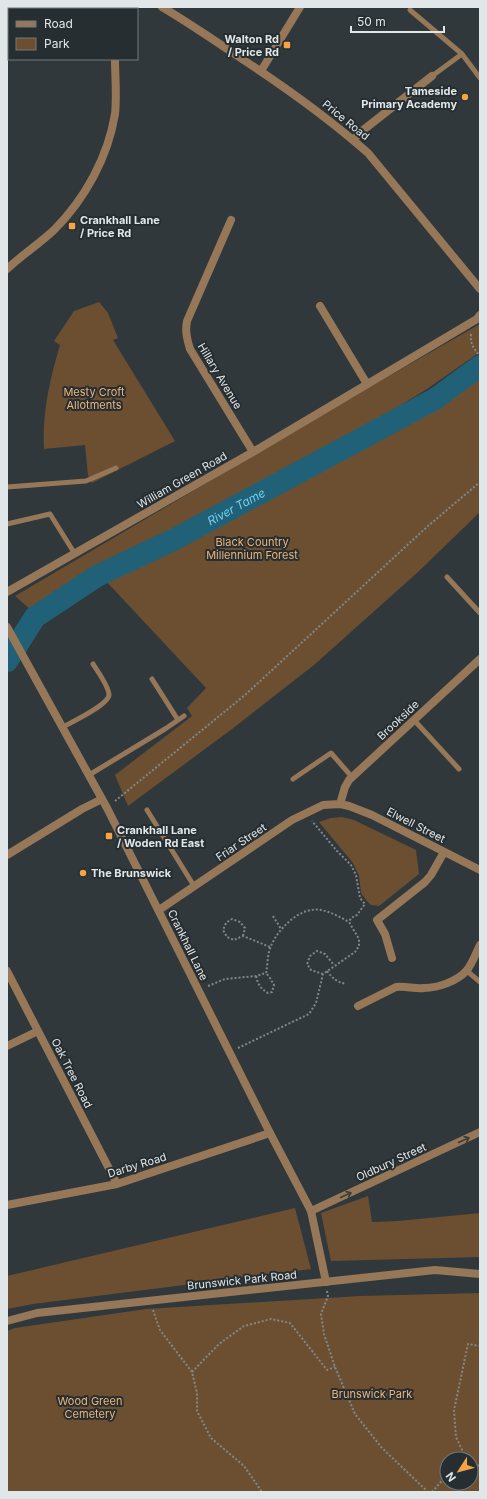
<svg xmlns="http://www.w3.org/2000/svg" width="487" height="1499" viewBox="0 0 487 1499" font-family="Inter,sans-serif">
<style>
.green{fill:#6c4f30;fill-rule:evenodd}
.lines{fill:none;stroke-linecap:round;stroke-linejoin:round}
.river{stroke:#216177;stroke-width:22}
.path{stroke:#81888a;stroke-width:2;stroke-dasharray:2 2;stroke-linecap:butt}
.service{stroke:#967758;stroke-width:5}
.minor{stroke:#967758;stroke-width:8}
.tertiary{stroke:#967758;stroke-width:8}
.oneway{stroke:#3c3d39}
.poi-dot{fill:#f5a345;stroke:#262e31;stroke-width:1.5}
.labels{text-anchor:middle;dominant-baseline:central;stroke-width:4;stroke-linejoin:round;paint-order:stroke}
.poi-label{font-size:11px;font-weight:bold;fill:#e1e6e8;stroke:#262e31;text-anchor:start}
.street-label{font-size:11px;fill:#e1e6e8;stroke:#262e31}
.park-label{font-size:11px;fill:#efb579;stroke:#262e31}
.water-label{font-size:12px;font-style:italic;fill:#70cef1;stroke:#262e31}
</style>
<rect width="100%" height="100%" fill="#30383b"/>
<path class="green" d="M99,302L108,313L118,338L113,340L175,441L92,483L88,475L85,445L44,449C42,413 50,379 60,345L54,341L74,311Z
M480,324V352L427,389L375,421L336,443L296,462L214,508L123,554L82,577L31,610L15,596L361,392Z
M480,370V512L418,572L314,665L232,729L128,806L115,775L192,716L187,708L206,688L105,580L412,419Z
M342,817L354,820L416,850L419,874L379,906L371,905L366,900L361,893L359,876L353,863L319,822L331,818Z
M368,1196L372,1222L398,1221L480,1213V1257L331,1261L321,1213Z
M295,1208L311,1269L33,1304L7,1309V1276Z
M480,1293V1492H7V1331L15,1328L146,1309L360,1296ZM447,1459H471V1483H447Z"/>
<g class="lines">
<path class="river" id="s1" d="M7,661L35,617L97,576L175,539L435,399L480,366"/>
<path class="path" d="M471,334C470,344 474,349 480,356
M115,801L245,695L428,526L480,482
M273,916L281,929
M243,936L245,928L240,922L232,919L226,923L223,930L227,937L234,940L243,936L270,947
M327,971C333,979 337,982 346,984
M323,974L311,970L307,964L310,956L317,951L325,954L334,965
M256,976C258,985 261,989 268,993L272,992L274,985L270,978L266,973
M208,986L225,979L256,976L266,973C268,965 267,954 271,946C278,929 300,906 321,910C331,912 340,917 349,922
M238,1048L309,1014L316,1003L323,974L355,952L359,946V939L349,922L351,918L357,915L365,904L360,898L356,875L351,865L337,851L312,821
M327,1291L328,1296L321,1314L324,1334L335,1367L355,1414L382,1448L428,1492
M153,1310L160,1330L192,1372L197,1393V1411L211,1438L244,1466L262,1492
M192,1372L219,1344L244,1326L271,1319L290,1323L327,1370L335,1367
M464,1454L456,1437L454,1410L468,1344L480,1346
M461,1459L464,1454L470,1459
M471,1460L480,1467
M432,1492L447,1475"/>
<path class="service" d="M410,10L462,54L432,76
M462,54L480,78
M7,487L86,481L116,468
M7,524L50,514L75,554
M447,577L480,613
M152,679L178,720
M414,720L459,769
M63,727C72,722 108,705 109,695C109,687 97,670 93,664
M89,775L165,729L184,716
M293,779L331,753L352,777
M147,810L194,886
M467,971L480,982"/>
<path class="minor" d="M162,7C189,23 214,40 239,57C285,87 327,117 368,153L480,289
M66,9L71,7
M7,51L9,50
M261,71L300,7
M353,140L362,131L432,76
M231,220L187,321C185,331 187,339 190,349L253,452
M320,306L367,384
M7,592L253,452L477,319L480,315
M340,804L345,787L349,780L480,659
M159,910L292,820L323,805L340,804L349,806L372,815L480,870
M392,958L385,934L377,920L425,882L431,875L444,852
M7,971L117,1184
M358,1006L396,987C406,986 415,989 424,988C438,988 458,981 467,970C472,964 476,953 480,945
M7,1046L38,1031
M7,1205L117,1184L270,1133
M311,1211L480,1132
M7,1321L37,1313L435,1270L480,1274"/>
<path class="tertiary" d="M111,7V9
M7,269C22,255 39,244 54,230C85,199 108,157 115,114C117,96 115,77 115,59
M7,627L107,808L270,1133L311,1211L326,1282
M7,855L82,809L102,799"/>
</g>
<defs><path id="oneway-shaft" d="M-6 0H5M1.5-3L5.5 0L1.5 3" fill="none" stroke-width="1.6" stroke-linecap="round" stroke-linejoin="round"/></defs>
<g class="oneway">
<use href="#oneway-shaft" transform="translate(464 1140) rotate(-25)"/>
<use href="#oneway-shaft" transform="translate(346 1195) rotate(-25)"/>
</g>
<g class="poi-dot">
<rect x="283" y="41" width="8" height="8" rx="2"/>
<circle cx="465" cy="97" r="4"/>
<rect x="68" y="222" width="8" height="8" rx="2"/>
<rect x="105" y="832" width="8" height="8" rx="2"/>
<circle cx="83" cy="873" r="4"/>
</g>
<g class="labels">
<g class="poi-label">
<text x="279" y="39" text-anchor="end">Walton Rd<tspan x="279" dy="13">/ Price Rd</tspan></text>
<text x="457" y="91" text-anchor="end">Tameside<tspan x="457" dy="13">Primary Academy</tspan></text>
<text x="80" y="220">Crankhall Lane<tspan x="80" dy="13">/ Price Rd</tspan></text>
<text x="117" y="830">Crankhall Lane<tspan x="117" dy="13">/ Woden Rd East</tspan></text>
<text x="91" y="873">The Brunswick</text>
</g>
<g class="street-label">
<text transform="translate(346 120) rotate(39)">Price Road</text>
<text transform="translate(220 376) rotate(59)">Hillary Avenue</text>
<text transform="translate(182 480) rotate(-30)">William Green Road</text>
<text transform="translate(398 720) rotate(-43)">Brookside</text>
<text transform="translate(416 825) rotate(27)">Elwell Street</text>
<text transform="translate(241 842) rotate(-34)">Friar Street</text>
<text transform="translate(188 945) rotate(64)">Crankhall Lane</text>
<text transform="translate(72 1073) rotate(63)">Oak Tree Road</text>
<text transform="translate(391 1162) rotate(-25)">Oldbury Street</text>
<text transform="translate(137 1165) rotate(-17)">Darby Road</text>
<text transform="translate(242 1280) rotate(-6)">Brunswick Park Road</text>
</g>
<g class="park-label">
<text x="94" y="392">Mesty Croft<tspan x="94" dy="13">Allotments</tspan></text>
<text x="252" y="542">Black Country<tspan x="252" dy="13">Millennium Forest</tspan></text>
<text x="372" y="1394">Brunswick Park</text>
<text x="90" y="1401">Wood Green<tspan x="90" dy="13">Cemetery</tspan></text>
</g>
<g class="water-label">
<text stroke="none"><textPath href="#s1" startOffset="282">River Tame</textPath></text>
</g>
</g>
<rect width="487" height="1499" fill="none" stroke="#e1e6e8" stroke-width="16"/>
<rect x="8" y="8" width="130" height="52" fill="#262e31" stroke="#71787a"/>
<rect x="16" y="21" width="20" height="6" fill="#967758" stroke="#71787a"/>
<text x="44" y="28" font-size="12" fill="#e1e6e8">Road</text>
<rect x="16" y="38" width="20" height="12" fill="#6c4f30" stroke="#71787a"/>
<text x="44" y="48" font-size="12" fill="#e1e6e8">Park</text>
<g transform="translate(459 1471) rotate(234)"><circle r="19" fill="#262e31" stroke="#71787a"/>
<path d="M0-3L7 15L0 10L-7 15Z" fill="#f5a345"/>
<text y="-6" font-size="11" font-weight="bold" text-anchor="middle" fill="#e1e6e8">N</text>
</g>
<path d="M351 26v6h93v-6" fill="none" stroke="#e1e6e8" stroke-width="2"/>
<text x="357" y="26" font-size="12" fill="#e1e6e8" stroke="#262e31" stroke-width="3" paint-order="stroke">50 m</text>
</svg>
